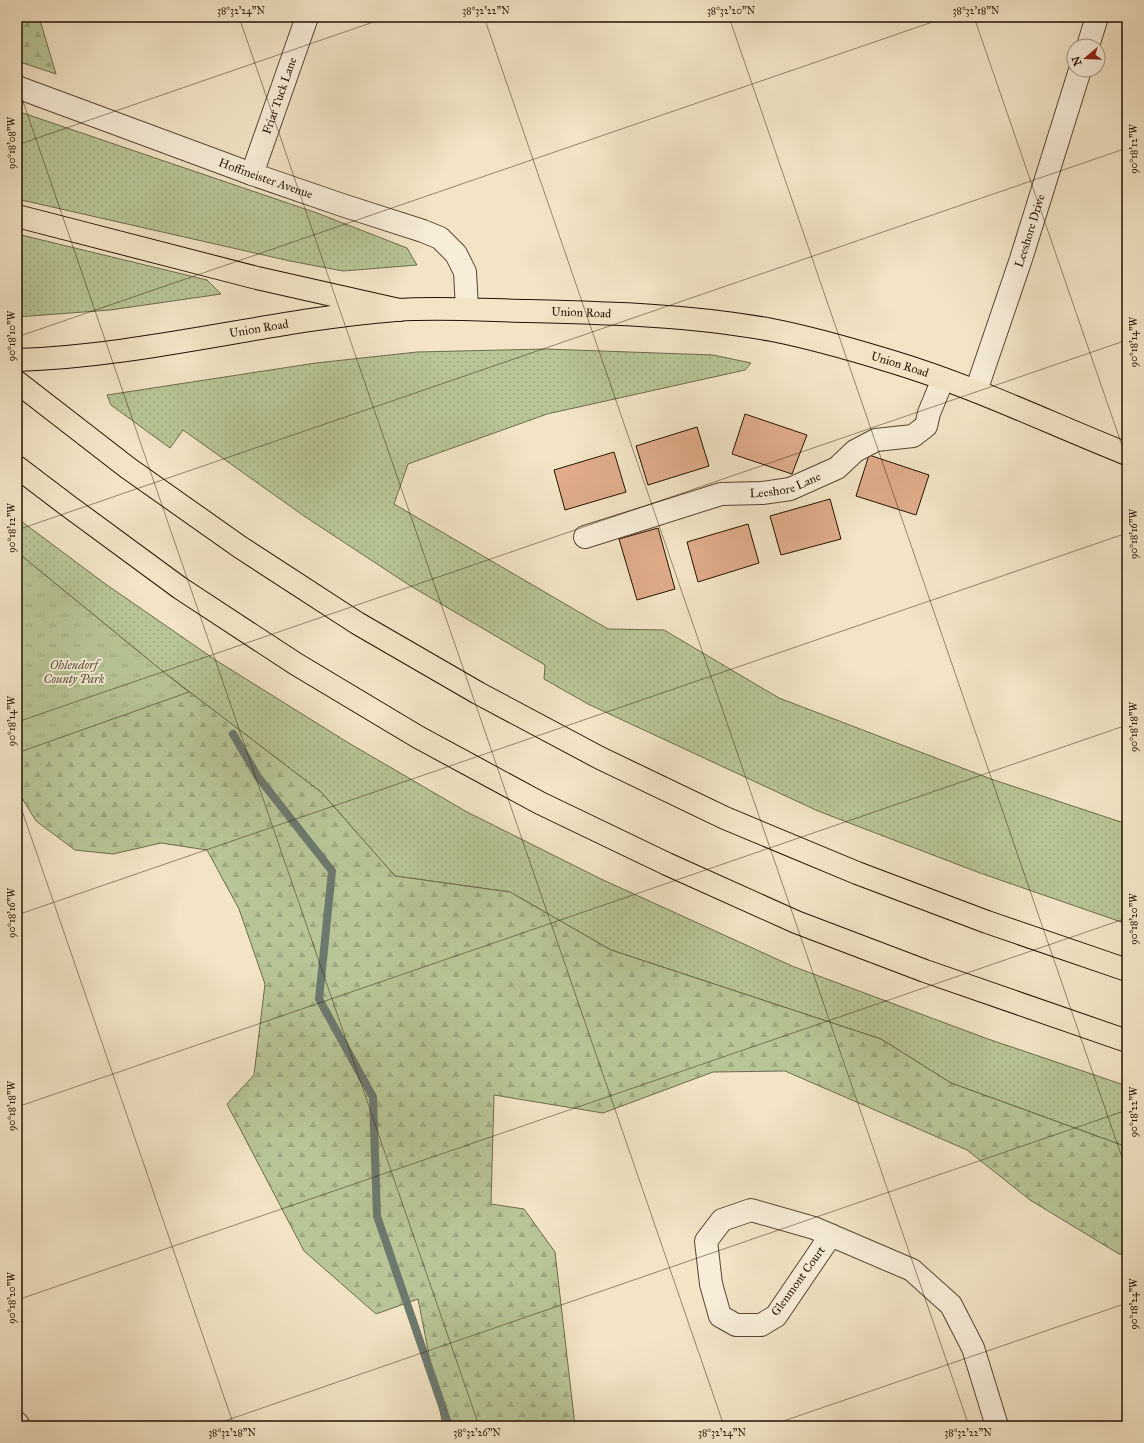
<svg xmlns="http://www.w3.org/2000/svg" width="1144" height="1443" viewBox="0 0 1144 1443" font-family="'IM FELL Great Primer',serif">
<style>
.grass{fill:url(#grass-dots);stroke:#6e6c4b}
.forest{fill:url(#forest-firs);stroke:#6e6c4b}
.park{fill:url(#park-tufts);stroke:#6e6c4b}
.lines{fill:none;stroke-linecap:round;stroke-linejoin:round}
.stream{stroke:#6c796e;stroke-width:8}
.building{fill:#e0ac8a;stroke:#251200}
.minor-casing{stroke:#584631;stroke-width:24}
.major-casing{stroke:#251200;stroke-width:24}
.highway-casing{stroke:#251200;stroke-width:24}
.minor{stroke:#f7edd9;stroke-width:22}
.major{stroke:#f2e4c5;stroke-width:22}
.highway{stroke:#f2e4c5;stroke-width:22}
.ticks{fill:none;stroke:#251200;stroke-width:1;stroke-opacity:0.45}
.labels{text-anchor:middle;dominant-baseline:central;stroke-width:4;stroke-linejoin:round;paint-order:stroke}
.street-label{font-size:12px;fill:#251200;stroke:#f7edd9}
.park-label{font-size:12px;font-style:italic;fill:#585134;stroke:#f7edd9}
.neatline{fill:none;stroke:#251200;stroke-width:1.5}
.ticks-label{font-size:10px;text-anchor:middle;fill:#251200}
</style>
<defs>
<pattern id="grass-dots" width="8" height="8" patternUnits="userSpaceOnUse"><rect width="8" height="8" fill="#b8c596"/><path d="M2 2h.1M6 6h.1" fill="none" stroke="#9ea880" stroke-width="1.8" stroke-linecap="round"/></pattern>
<pattern id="forest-firs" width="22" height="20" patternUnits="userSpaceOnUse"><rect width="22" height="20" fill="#b8c596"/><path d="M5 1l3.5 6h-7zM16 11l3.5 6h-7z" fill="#9ea880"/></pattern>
<pattern id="park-tufts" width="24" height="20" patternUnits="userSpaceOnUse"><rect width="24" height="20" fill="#b8c596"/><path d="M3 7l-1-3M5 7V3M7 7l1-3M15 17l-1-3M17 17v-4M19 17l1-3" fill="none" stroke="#9ea880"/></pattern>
</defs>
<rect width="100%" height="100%" fill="#f2e4c5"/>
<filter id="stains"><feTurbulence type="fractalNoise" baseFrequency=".005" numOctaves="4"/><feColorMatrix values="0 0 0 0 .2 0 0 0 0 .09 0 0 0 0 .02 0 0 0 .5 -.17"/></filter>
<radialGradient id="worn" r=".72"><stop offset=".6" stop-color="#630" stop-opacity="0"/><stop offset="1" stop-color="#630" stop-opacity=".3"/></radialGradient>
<path class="grass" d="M17,111L317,213L407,248L417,265L343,271L290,261L17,199Z
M17,234L207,280L221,294L110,310L17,317Z
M546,349L713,355L751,363L745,370L547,414L408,464L394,504L608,629L664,630L779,698L991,779L1127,824V924L980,873L818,811L588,704L544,679L545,665L409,585L304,516L183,430L170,448L111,405L107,395L316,363L417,352Z
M17,518L104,583L217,661L347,742L467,812L601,879L792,966L988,1039L1127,1086V1147L951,1083L881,1039L611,950L510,892L395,876L321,792L166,674L17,552Z"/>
<path class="forest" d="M17,17H39L56,74L17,61Z
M166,674L321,792L395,876L510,892L611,950L881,1039L951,1083L1127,1147V1254H1119L1030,1200L967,1150L785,1071L713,1072L603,1113L494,1095L491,1204L524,1209L555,1252L575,1426H443L418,1299L376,1314L304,1251L227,1104L254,1075L265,984L239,909L207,850L161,843L113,854L75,850L36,821L17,790V740Z"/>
<path class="park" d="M17,552L166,674L189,692L17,753Z"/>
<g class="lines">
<path class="stream" d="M233,734L258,777L332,871L319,999L373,1097L377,1216L449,1426"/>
</g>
<path class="building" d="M745,414L807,435L792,474L732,454Z
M697,427L709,466L648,485L636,446Z
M614,452L626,492L565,510L554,470Z
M869,455L929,475L916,515L856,496Z
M830,499L841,539L781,555L770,516Z
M748,524L759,563L698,582L687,542Z
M658,528L675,589L637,600L619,539Z"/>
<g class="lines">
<defs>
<g id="minor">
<path d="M1088,46L1097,17"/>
<path id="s1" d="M17,87L252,174L342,205L423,231L440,238L456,254L465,272L467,309"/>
<path id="s2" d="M252,174L307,17"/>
<path id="s3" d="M976,391L1021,259L1080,70"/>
<path id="s4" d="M585,537L721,494L762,493L790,489L837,468L855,451L876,440L913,436L926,426L929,413L943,379"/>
<path d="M831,1235L776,1316L761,1325H736L720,1316L711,1284L706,1241L722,1220L751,1210L814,1228L912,1270L951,1305L973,1348L997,1426"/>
<path d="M17,1423L19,1426"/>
</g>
<g id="major">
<path id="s5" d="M17,360C145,356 269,320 396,310C439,307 484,310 527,311C608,313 692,315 772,330C813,338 854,350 893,362C973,386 1049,423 1127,454"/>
</g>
<path id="highway" d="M17,216L257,278L399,310
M17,382L128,468L240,547L357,623L478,693L600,758L725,818L857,873L987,922L1127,970
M17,467L67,505L180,588L296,664L418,737L540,803L667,864L796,922L925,971L1127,1041"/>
</defs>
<use href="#minor" class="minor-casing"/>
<use href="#major" class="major-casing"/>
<use href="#highway" class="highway-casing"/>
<use href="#minor" class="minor"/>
<use href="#major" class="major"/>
<use href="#highway" class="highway"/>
</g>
<path class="ticks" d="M239,17L724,1426M484,17L969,1426M729,17L1127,1172M974,17L1127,460M17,84L479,1426M17,145L388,17M17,337L947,17M17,530L1127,148M17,722L1127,340M17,796L234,1426M17,915L1127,533M17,1107L1127,725M17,1300L1127,918M210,1426L1127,1110M769,1426L1127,1303"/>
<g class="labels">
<g class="street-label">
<text stroke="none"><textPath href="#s2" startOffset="83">Friar Tuck Lane</textPath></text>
<text stroke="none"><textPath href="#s1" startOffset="265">Hoffmeister Avenue</textPath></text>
<text stroke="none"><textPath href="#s3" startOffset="169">Leeshore Drive</textPath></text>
<text stroke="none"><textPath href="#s5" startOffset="568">Union Road</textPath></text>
<text stroke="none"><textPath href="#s5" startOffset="244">Union Road</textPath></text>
<text stroke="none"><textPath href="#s5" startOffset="892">Union Road</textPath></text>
<text stroke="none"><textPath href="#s4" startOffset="208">Leeshore Lane</textPath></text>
<text transform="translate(798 1281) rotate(-54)">Glenmont Court</text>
</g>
<g class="park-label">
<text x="74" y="665">Ohlendorf<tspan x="74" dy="14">County Park</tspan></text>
</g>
</g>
<rect width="1144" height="1443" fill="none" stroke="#f2e4c5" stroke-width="44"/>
<g transform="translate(1086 58) rotate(251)"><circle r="19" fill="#f7edd9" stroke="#a39582"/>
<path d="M0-3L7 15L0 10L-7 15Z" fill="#8f2418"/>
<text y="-6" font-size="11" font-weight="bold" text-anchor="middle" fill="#251200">N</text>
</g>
<rect x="22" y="22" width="1100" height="1399" class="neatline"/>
<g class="ticks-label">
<text x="241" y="14">38°32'24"N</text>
<text x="486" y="14">38°32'22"N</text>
<text x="731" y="14">38°32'20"N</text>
<text x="976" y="14">38°32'18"N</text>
<text transform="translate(11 143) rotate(-90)" y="4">90°18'08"W</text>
<text transform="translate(1133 149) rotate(-90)" y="4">90°18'12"W</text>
<text transform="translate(11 336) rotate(-90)" y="4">90°18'10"W</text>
<text transform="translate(1133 342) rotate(-90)" y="4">90°18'14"W</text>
<text transform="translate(11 528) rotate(-90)" y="4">90°18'12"W</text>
<text transform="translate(1133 534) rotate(-90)" y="4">90°18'16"W</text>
<text transform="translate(11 721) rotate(-90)" y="4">90°18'14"W</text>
<text transform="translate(1133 727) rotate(-90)" y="4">90°18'18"W</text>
<text transform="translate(11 913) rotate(-90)" y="4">90°18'16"W</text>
<text transform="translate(1133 919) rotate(-90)" y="4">90°18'20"W</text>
<text transform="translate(11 1106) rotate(-90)" y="4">90°18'18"W</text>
<text transform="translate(1133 1112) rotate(-90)" y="4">90°18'22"W</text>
<text transform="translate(11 1298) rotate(-90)" y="4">90°18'20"W</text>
<text transform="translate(1133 1304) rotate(-90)" y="4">90°18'24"W</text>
<text x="232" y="1436">38°32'28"N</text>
<text x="477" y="1436">38°32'26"N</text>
<text x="722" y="1436">38°32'24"N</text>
<text x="968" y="1436">38°32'22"N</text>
</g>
<rect width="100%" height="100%" filter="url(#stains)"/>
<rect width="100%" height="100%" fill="url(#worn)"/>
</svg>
